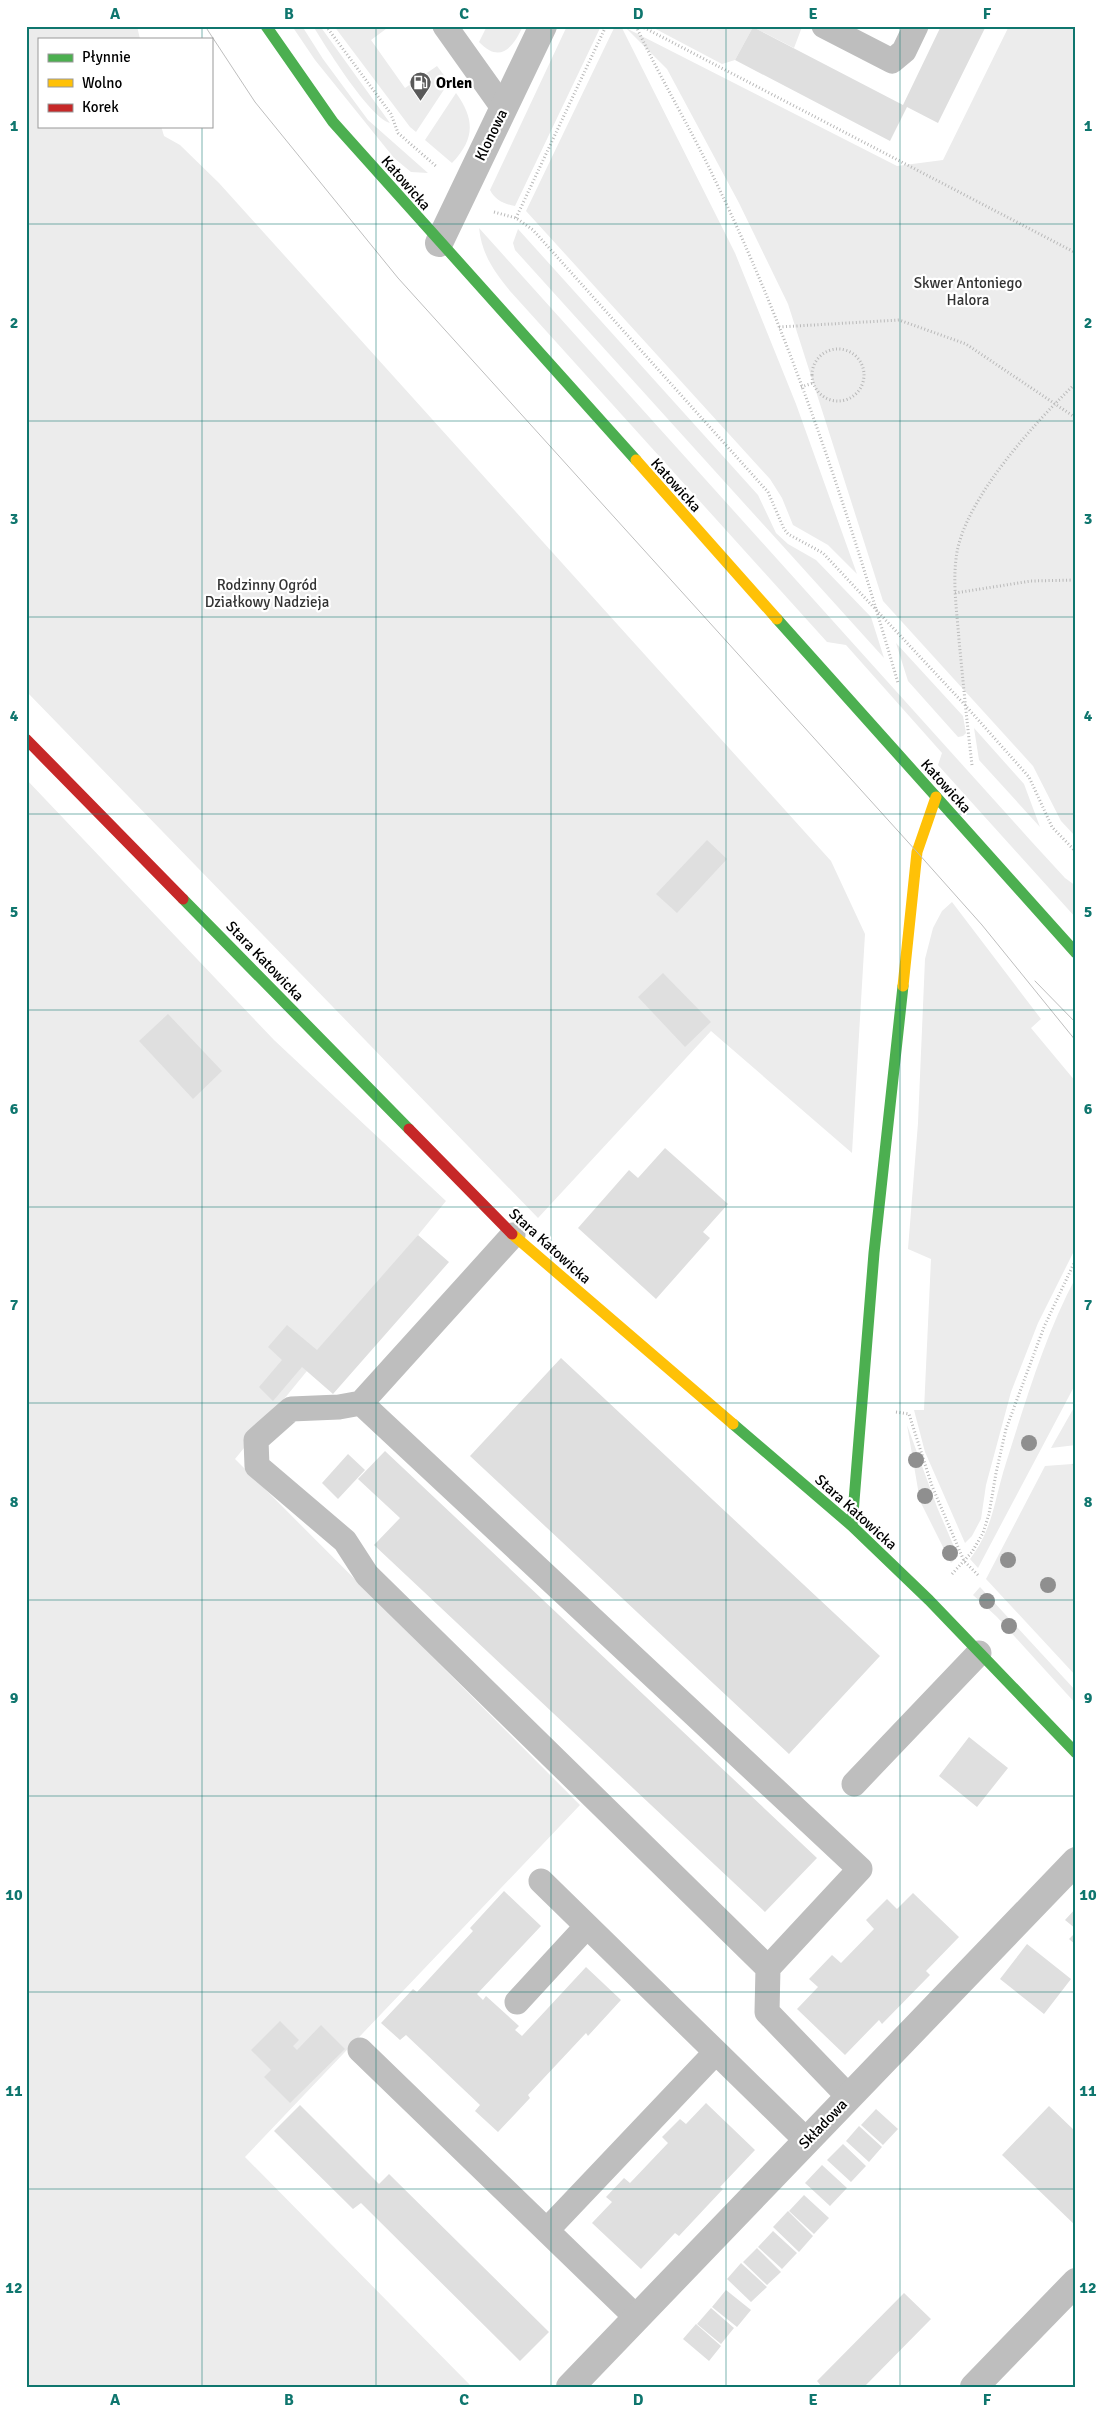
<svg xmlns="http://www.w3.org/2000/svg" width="1102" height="2413" viewBox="0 0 1102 2413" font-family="Signika,sans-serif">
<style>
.green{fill:#ececec}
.building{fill:#dfdfdf}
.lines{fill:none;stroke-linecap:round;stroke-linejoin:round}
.path{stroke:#b9b9b9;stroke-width:3;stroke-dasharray:1 2.5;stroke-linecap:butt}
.lane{stroke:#bebebe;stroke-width:25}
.street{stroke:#bebebe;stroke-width:28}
.fast{stroke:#4caf50;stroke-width:11}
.slow{stroke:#ffc107;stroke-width:11}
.jam{stroke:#c62828;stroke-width:11}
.tram{stroke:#bebebe;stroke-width:1}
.tree{fill:#8f8f8f}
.grid{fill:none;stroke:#0f766e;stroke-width:1;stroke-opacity:0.55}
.labels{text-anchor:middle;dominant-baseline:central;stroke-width:4.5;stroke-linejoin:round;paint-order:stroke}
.poi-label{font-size:15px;font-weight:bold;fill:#000;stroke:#fff;text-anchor:start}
.street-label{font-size:15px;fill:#000;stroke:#fff}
.park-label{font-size:15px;fill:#333;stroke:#fff}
.neatline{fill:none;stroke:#0f766e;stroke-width:2}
.grid-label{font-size:16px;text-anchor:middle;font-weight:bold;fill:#0f766e}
</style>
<rect width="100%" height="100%" fill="#fff"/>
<path class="green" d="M26,26H137L140,39H39V126H161L164,136L180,145L219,183L831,861L865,934L852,1153L711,1031L538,1218L26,691Z
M292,26H302L323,59L368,120L428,173L411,172L394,158L315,60Z
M313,26H320L390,123C369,117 326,47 313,26Z
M334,26H390L371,40L405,88L437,66L449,82L416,132L410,127Z
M487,26H523C513,48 500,64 479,42Z
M567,26H601L515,206C504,204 495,200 490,190Z
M615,26H621L735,253L796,404L857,574L828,545L793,525L782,498L770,479L526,211Z
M650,26H801L802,27L794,48L753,27L735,60L722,64Z
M1009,26H1076V837L1061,821L1033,766L883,601L788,304L739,203L667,69L626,28L897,166L943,160Z
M456,93C475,119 475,139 452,163L425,140Z
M479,228L1031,841L1065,878L1076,886V918L938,765L942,753L846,645L827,642L510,291C494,271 482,255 479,228Z
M518,229L758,495L776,533L788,544L816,560L871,617L884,658L515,250L513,243Z
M896,643L963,716L966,733L963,736L958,737L908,681Z
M974,728L1024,784L1040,827L979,760Z
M26,779L274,1040L446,1201L235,1459L580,1805L245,2157L472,2387H26Z
M952,902L1041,1019L1031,1028L1076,1082V1247L1038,1323L1011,1392L986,1485L981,1519L972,1536L965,1543L925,1452L914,1410H924L931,1259L908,1249L918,1123L925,959L933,928L942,911Z
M1076,1277V1383L978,1568L970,1559C994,1527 994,1500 1006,1463C1026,1400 1045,1335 1076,1277Z
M1076,1404V1445L1051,1448Z
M907,1425L937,1507L958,1556L951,1563L920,1501Z
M1072,1464L1076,1485V1676L986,1579L1045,1466Z
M980,1587L1076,1691V1704L997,1617L973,1595Z"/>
<path class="building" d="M941,26H986L938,123L907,107L890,141L735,60L753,27L903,105Z
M707,840L727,859L677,913L656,894Z
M663,973L711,1022L685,1047L638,997Z
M168,1014L222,1071L193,1099L139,1041Z
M665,1148L728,1204L703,1232L710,1238L656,1299L578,1228L629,1170L638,1178Z
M418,1235L449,1262L333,1394L302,1367L273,1401L259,1387L282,1360L268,1347L287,1325L317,1350Z
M561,1358L880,1656L789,1754L470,1456Z
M385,1451L817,1858L765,1912L374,1545L400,1518L358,1479Z
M348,1454L365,1470L338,1499L322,1483Z
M1076,1463V1480H1075L1072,1464Z
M969,1737L1008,1768L977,1807L939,1776Z
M504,1891L541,1926L477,1994L483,2000L486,1996L519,2026L515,2030L522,2036L586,1967L621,2000L588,2036L586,2033L528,2095L530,2098L498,2132L475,2111L480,2105L406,2035L400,2040L381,2023L413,1989L417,1992L473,1931L470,1928Z
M913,1893L959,1937L926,1971L930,1975L882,2024L879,2020L845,2055L797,2009L818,1987L809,1979L832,1955L841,1963L874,1929L866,1920L887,1899L897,1909Z
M1076,1908V1929L1065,1920Z
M1076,1932V1945L1069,1939Z
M1027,1944L1071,1979L1044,2014L1000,1979Z
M280,2021L299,2040L293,2046L297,2050L321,2025L345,2049L290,2103L264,2077L271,2070L251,2050Z
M706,2103L755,2150L720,2187L723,2189L679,2236L675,2233L641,2269L592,2223L612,2202L606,2197L624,2178L630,2183L668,2143L662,2137L680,2119L686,2124Z
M300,2105L379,2184L389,2174L549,2332L520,2361L361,2203L353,2209L274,2131Z
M1049,2106L1076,2132V2226L1002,2155Z
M876,2109L898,2129L883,2145L861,2125Z
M859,2126L882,2147L869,2162L846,2141Z
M843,2144L866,2166L851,2182L827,2160Z
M822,2165L847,2188L830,2206L805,2183Z
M804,2195L829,2218L814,2234L789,2211Z
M788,2211L813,2236L799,2252L773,2227Z
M773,2231L797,2253L782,2269L758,2247Z
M757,2248L781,2272L767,2285L743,2262Z
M741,2263L767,2287L751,2302L727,2279Z
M726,2290L751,2310L737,2327L712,2307Z
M904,2293L931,2319L864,2387H822L817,2381Z
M711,2308L734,2328L721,2344L697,2324Z
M696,2324L721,2346L709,2361L683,2339Z"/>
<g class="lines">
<path class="path" d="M326,26L391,114L398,133L437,167
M636,26C660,78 690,127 714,178C792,339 848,511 898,683
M641,26L1076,253
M494,212L516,218L533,230L768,492L784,529L788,534L823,553L965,705L1029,777L1052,827L1076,852
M516,218L606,26
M779,327L899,320L966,344L1076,418
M812 375a26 26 0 1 1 52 0a26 26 0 1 1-52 0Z
M801,387L813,383
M955,593L1031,581L1076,580
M972,765C967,723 963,681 959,640C957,611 952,581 957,552C967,497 1035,422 1076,383
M896,1412L909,1414L932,1486L964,1561L979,1576
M952,1574L972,1552L983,1533L989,1514L996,1473L1006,1429L1044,1327L1076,1259"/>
<path class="lane" d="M445,26L504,109
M824,26L892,61L904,51L916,26
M513,1235L361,1403L860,1869L768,1968L767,2012L849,2097
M361,1403L339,1407L291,1409L256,1440L257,1466L345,1541L367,1575L768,1968
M854,1784L979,1653
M541,1881L716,2052L547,2230
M517,2002L587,1926
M360,2050L637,2318
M716,2052L807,2141"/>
<path class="street" d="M439,243L543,26
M570,2387L1076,1861
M974,2387L1076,2282"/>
<path class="fast" d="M266,26L333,122L636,460
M777,619L1076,953
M183,899L409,1129
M733,1424L852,1526L929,1600L1076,1753
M852,1526L874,1253L903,986"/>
<path class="slow" d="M636,460L777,619
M903,986L917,852L936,797
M512,1234L733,1424"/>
<path class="jam" d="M26,739L183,899
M409,1129L512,1234"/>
<path class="tram" d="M205,26L255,102L398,278L917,852L982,925L1076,1041
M1035,981L1076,1023"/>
</g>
<g class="tree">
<circle cx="1029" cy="1443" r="8"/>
<circle cx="916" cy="1460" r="8"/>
<circle cx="925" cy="1496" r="8"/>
<circle cx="950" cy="1553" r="8"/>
<circle cx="1008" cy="1560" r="8"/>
<circle cx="1048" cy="1585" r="8"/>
<circle cx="987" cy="1601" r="8"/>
<circle cx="1009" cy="1626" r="8"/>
</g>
<path class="grid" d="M202,26V39M376,26V2387M551,26V2387M726,26V2387M900,26V2387M202,126V2387M26,224H1076M26,421H1076M26,617H1076M26,814H1076M26,1010H1076M26,1207H1076M26,1403H1076M26,1600H1076M26,1796H1076M26,1992H1076M26,2189H1076"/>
<defs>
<symbol id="fuel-pin" viewBox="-11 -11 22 30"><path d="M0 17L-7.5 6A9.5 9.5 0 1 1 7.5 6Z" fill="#595959" stroke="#fff"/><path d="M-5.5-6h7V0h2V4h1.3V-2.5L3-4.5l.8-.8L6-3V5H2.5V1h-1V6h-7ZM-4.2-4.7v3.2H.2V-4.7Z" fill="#fff"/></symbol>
</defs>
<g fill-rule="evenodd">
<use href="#fuel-pin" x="408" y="70" width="25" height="34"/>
</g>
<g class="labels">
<g class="poi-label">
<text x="436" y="83">Orlen</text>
</g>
<g class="street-label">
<text transform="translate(491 135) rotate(-64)">Klonowa</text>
<text transform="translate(406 183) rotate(49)">Katowicka</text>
<text transform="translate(676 485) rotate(48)">Katowicka</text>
<text transform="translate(946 786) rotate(48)">Katowicka</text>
<text transform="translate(265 961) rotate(46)">Stara Katowicka</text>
<text transform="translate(550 1246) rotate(42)">Stara Katowicka</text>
<text transform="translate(856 1512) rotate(42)">Stara Katowicka</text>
<text transform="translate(823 2124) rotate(-46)">Składowa</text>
</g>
<g class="park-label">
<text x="968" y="283">Skwer Antoniego<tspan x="968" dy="17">Halora</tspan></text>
<text x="267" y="585">Rodzinny Ogród<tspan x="267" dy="17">Działkowy Nadzieja</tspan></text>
</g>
</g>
<rect width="1102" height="2413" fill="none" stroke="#ffffff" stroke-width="55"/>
<rect x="38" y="38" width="175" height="90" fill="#ffffff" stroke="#999999"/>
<rect x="48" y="54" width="25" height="8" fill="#4caf50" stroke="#999999"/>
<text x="82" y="62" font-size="15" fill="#000000">Płynnie</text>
<rect x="48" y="79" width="25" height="8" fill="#ffc107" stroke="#999999"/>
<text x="82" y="88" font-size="15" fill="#000000">Wolno</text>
<rect x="48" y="104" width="25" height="8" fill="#c62828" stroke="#999999"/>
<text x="82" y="112" font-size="15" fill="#000000">Korek</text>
<rect x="28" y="28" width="1046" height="2358" class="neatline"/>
<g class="grid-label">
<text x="115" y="19">A</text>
<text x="289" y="19">B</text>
<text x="464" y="19">C</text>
<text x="638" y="19">D</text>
<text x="813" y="19">E</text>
<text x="987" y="19">F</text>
<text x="14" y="131">1</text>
<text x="1088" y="131">1</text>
<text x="14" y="328">2</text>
<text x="1088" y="328">2</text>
<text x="14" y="524">3</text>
<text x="1088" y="524">3</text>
<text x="14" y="721">4</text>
<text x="1088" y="721">4</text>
<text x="14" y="917">5</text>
<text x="1088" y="917">5</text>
<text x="14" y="1114">6</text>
<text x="1088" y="1114">6</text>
<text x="14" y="1310">7</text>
<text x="1088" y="1310">7</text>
<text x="14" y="1507">8</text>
<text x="1088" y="1507">8</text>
<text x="14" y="1703">9</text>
<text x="1088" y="1703">9</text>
<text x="14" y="1900">10</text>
<text x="1088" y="1900">10</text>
<text x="14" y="2096">11</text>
<text x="1088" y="2096">11</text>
<text x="14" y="2293">12</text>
<text x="1088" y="2293">12</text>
<text x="115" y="2405">A</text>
<text x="289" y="2405">B</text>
<text x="464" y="2405">C</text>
<text x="638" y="2405">D</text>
<text x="813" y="2405">E</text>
<text x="987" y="2405">F</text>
</g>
</svg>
